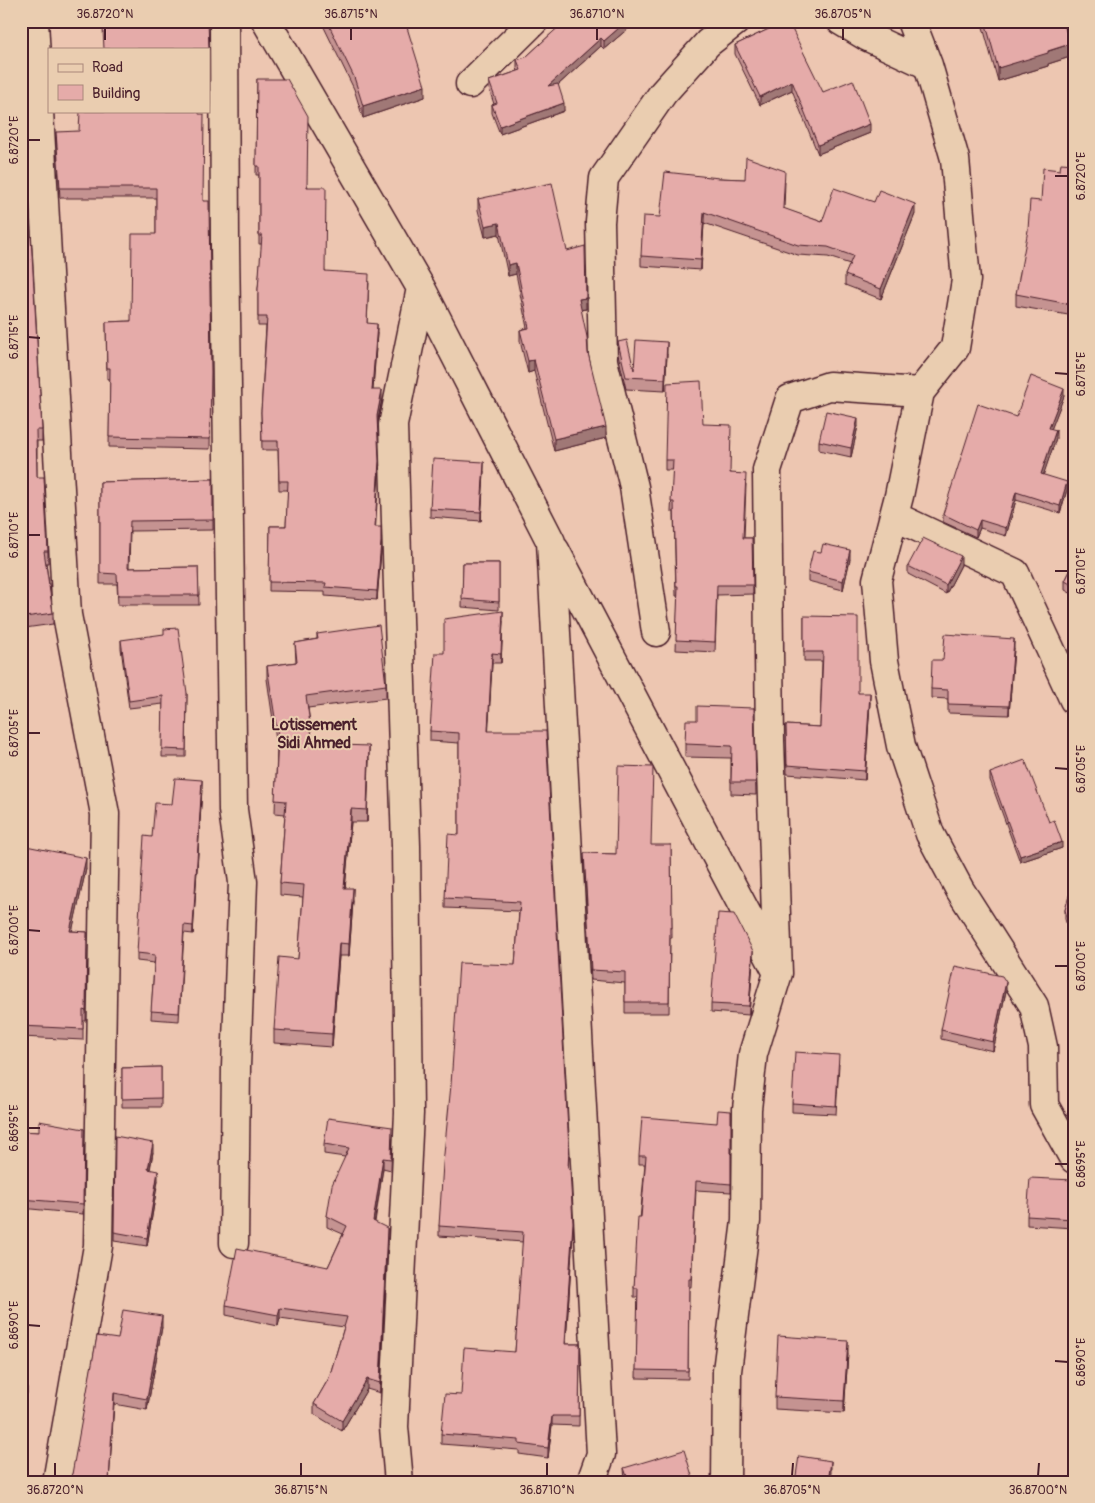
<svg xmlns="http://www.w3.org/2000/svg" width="1095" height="1503" viewBox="0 0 1095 1503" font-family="Pangolin,sans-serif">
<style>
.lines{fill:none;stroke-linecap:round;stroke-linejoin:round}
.minor-casing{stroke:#4a1f2b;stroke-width:31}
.minor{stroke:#eacdb0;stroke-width:28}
.wall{fill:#c59391;stroke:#4a1f2b}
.shaded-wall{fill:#a07876;stroke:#4a1f2b}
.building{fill:#e5aba9;stroke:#4a1f2b}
.ticks{fill:none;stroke:#4a1f2b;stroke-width:2}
.labels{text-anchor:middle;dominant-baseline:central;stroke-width:4;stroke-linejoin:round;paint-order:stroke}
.quarter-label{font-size:16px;font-weight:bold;fill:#4a1f2b;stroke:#eacdb0}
.neatline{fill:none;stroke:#4a1f2b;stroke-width:2}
.ticks-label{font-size:12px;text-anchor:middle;fill:#4a1f2b}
</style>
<rect width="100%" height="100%" fill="#edc6b1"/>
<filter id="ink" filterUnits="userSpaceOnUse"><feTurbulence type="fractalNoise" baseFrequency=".02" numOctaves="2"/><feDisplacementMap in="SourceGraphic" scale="10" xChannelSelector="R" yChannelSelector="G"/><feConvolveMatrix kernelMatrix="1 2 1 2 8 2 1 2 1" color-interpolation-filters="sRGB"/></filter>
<g filter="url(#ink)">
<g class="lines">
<defs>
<path id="minor" d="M34,21L67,615L105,814L98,1246L57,1482
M224,21L225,245L233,810L243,882L236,1067L234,1243
M266,21L421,288L551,542L601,1454L591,1482
M841,21L866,36L928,65
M911,21L928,65L955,159L966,280L955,348L920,392
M470,84L534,21
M894,516L1015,573L1074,700
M555,550L778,973L753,1054L747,1109L746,1221L727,1371L726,1482
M656,632L634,487L603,361L600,222L604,178L663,93L708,43L736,21
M778,973L770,741L767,470L790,399L829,386L920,392L899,496L877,580L884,661L901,746L930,834L960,890L1034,1006L1043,1047L1044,1105L1074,1159
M399,1482L394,1427L409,1113L406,846L393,425L421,288"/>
</defs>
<use href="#minor" class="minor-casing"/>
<use href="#minor" class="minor"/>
</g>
<path class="wall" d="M321,21H405L425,97L363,118L354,89Z
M565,21H637L604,49L601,46L558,85L564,111L500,134L492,113V105L494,104L489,89V81L518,71L517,68V60L526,57Z
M983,21H1063L1070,57L1048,64V66L998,81L983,27Z
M769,24L823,92L870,133L818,154L792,90L760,105L735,54V45L769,29Z
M257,79L308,187L325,271L369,283L367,323L377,333L373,390L382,399L378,424L379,470L375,527L381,551L377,600L325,596V592L269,591L270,526H286L288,490H279L278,450H262L261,412L266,326H258V289L262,244H259V175H256Z
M21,131L42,430V441H37V477L48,551V563H46L53,613V624L25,628L21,598Z
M56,132L203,201L211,372L210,449L109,447L110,379H107L106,322L131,321L156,234V198H60Z
M1074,164V316L1016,306V294L1041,201L1060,170Z
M719,178L785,181L784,209L822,222L874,202L915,214L881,299L845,285V275L850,264L828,257L798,255L704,223L701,270L641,266V256L660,217Z
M478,199L567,251L586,309L581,310L588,353L606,438L554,451L534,371L528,373L520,341V330L527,328L516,274L508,276L499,234L485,237L478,210Z
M618,342L634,370L667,354L665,391L626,389L618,354Z
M1064,396L1051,429L1056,438L1043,475L1067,490L1060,513L1016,500L1006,536L980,528L976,537L943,522V514L1016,417Z
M703,424L731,473L746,484L744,538H752L753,594L717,595L715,652L676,650L678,596H676L674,512H671L673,470H665V460Z
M858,426L851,457L819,450V441Z
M484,471L481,521L430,517V509Z
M213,479V530L130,531L129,568L198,567L199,605H118L117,584H100V482Z
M821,552L850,559L843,590L808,581V572Z
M463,563H499V610L462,607Z
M1074,563V595L1065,590V581Z
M961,565L946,594L908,574V566Z
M804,616L858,693L870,702L865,780L787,774L786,725L820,727L822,661H804Z
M503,621L501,663H492L488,731L569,1157L568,1169L573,1233L566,1344H580L579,1426L552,1425L548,1458L519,1454V1450L441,1444V1434L461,1395L515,1352L523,1242L439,1236V1226L515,965L519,911L445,908V898L459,835V743L430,741V731L444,653Z
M317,634L386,685V698L308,708L313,744L369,759L367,822H351L345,888L353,901L349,956H339L332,1047L274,1043V1030L298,959L303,897L280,895V883L285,814L275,813L277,747L267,679V666L296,662L295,643L317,639Z
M121,640L187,693L186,757H162L163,704L129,708L121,648Z
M1014,648L1009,715L948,713V699L931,698V689L943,660Z
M754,708L756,795L731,794V758L685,757V744L697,720Z
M990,773L1049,822L1062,848L1020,862L990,780Z
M202,788L193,934L184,933L179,1021L151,1019L154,963L137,961V953L152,837L172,804Z
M21,845L86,869L72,931L87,932L86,1021H83V1040L21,1037Z
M671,845L672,938H670L669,1013H625V983L591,980L584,853L616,854Z
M1074,879L1073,946L1065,919V910Z
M753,959L749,1015L711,1012V1004Z
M1006,991L993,1051L941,1039V1030Z
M839,1064L836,1114L792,1112V1103Z
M161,1067V1107H122V1068Z
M731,1111V1192L696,1190L691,1287H689L688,1379L636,1378L638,1297H634V1288L645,1164H639V1156L717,1123Z
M84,1129L83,1214L21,1208V1131L39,1132Z
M115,1136L153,1152L150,1170L158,1180L147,1246L114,1241Z
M392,1138L391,1170L383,1168L375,1222L387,1238L380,1393L367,1389L342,1431L314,1414V1404L329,1378L344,1327L280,1318L278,1326L226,1315V1305L328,1267L343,1234L327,1227V1216L345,1157L324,1154V1144Z
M1074,1180L1073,1228L1027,1225V1216Z
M21,1321H27V1394H21Z
M162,1327L147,1410L114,1404L69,1481L72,1474L118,1339Z
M848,1353L844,1413L775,1409V1397Z
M624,1468L694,1482H625Z"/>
<path class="shaded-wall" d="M627,21H637L604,49V41Z
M601,38V46L548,94V86Z
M1070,44V57L1048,64V66L998,81V68Z
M792,81V90L760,105V97Z
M425,86V97L363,118V106Z
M564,103V111L500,134V126Z
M870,124V133L818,154V145Z
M915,204V214L881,299V289Z
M704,212V223L701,270V260Z
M499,223V234L485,237V226Z
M516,263V274L508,276V265Z
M586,298V309L579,310V299Z
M377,324V333L372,399V390Z
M667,342V354L665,391V379Z
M534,360V371L528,373V361Z
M1064,389V396L1049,435V428Z
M382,390V399L377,425V416Z
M858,418V426L851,457V448Z
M606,427V438L554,451V439Z
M1056,430V438L1041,482V474Z
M379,461V470L375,536V527Z
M484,462V471L481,521V512Z
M1067,482V490L1060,513V506Z
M1016,492V500L1006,536V528Z
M980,520V528L976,537V530Z
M381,542V551L377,600V591Z
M850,550V559L843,590V581Z
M961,556V565L946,594V585Z
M503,611V621L501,663V654Z
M1014,639V648L1009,715V706Z
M492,653V663L488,741V731Z
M870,693V702L865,780V771Z
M369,746V759L367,822V810Z
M202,780V788L193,934V926Z
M351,809V822L344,901V888Z
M1062,842V848L1020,862V856Z
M86,858V869L70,941V931Z
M353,888V901L349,956V944Z
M339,943V956L332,1047V1034Z
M753,951V959L749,1015V1006Z
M1006,982V991L993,1051V1042Z
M153,1143V1152L148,1178V1169Z
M383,1158V1168L373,1231V1221Z
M158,1171V1180L147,1246V1238Z
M573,1223V1233L565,1354V1344Z
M387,1228V1238L380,1393V1383Z
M280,1308V1318L278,1326V1315Z
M162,1316V1327L147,1410V1399Z
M848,1341V1353L844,1413V1401Z
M367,1379V1389L342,1431V1421Z
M114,1393V1404L109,1482Z
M552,1416V1425L548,1458V1448Z
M831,1461V1473L830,1482H828Z"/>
<path class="building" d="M147,21H208L209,49H104L103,28L147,27Z
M327,21H405L425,86L363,106L354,77Z
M565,21H627L604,41L601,38L548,86L558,84L564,103L500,126L492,105L497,103L489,81L521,70L517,60L526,57Z
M774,21H788L823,92L853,80L870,124L818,145L792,81L760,97L735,45L771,28L769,24Z
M985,21H1063L1070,44L1048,51V53L998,68Z
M257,79H287L308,116L307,187H326L325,271L369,274L367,323L377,324L372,390H382L377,416L379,461L375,527H381V542L377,591L325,587L326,583L269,582L270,526H286L288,481H279L278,441H262L261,412L267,317H258V289L262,235H259V166H256Z
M80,111H199V114H204L203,201H209L211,372L210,439L109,437L110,368H107L106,322L131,321L132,234H156V188H60L56,132L79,131Z
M21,131H25L42,430H36L37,477H44L48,551H44L53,613L25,617L21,587Z
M746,157L785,171L783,208L822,222L834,188L874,202L879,190L915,204L881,289L845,275L853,256L828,247L798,245L704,212L701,260L641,256L643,216L660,217L665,172L719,178L745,179Z
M1061,163L1074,164V305L1016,294L1028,230L1030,200L1041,201L1043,168L1060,170Z
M552,183L567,251L585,246L586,298L579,299L587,337L588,353L606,427L554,439L534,360L528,361L520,330L529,328L516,263L508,265L499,223L485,226L478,199Z
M627,340L634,370L636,340L667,342L665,379L626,377L618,342Z
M1031,376L1064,389L1049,428L1056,430L1041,474L1067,482L1060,506L1016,492L1006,528L980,520L976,530L943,514L978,404L1016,417Z
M701,381L703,424L731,425L730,473L746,474L743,538H752L753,585H717L715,642L676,640L678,586H676L674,502H671L673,460H665L667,383Z
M826,411L858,418L851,448L819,441Z
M433,459L484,462L481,512L430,509Z
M213,479V520L130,521L128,568L198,567L199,595H118L117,574L100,573V482Z
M923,538L961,556L946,585L908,566Z
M823,544L850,550L843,581L808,572L813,551L821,552Z
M463,563H499V602L462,599Z
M1074,563V586L1065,581Z
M503,611L501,654L492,653L488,731H546L569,1148L568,1169H570L573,1223L565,1344H580L579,1416H552L548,1448L519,1444V1440L441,1434L445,1394L461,1395L464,1348L515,1352L523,1232L439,1226L443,1164L451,1085L459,963L515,965L520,902L445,898L448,834L459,835V733L430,731L435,653H444V619Z
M804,616L858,617V693H870L865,771L787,765L786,725L820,727L823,652H804Z
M379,625L386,685L306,696L313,744L369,746L367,810L351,809L344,888H353L349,944L339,943L332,1034L274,1030L279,957L298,959L304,885L280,883L286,801L275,800L278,737L267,666L297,662L295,643L318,639L317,634Z
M178,628L187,693L186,750L162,749L163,696L129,701L121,640L164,634V629Z
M945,634L1014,639L1009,706L948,704V690L931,689L932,660H943Z
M697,706L754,708L756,782H731L732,746L685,744L686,720H697Z
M1025,760L1049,822L1054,820L1062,842L1020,856L990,773Z
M618,766L653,767L651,845H671L672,928L670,927L669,1002H625V972L591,970L584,853L616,854Z
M175,778L202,780L193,926L184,925L179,1013L151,1011L155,955L137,953L144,836L152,837L155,803L172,804Z
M21,845L86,858L70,931L87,932L86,1011L83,1010V1029L21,1026Z
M1074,879V937H1073L1065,910Z
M718,913L734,914L753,951L749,1006L711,1004Z
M955,966L1002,976L1006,982L993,1042L941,1030Z
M795,1052L839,1055L836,1106L792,1103Z
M161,1067V1098L122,1099V1068Z
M718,1110L731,1111V1184L696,1181L691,1279H689L688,1371L636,1370L638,1288H634L638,1217H641L646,1156H639L642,1117L717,1123Z
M328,1118L392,1127L391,1159L383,1158L373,1221L387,1228L380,1383L367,1379L342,1421L314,1404L329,1378L347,1317L280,1308L278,1315L226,1305L237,1248L328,1267L347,1226L327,1216L332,1185L349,1148L324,1144Z
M39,1121L84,1129L83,1204L21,1199V1131L39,1132Z
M115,1136L153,1143L148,1169L158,1171L147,1238L114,1232Z
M1030,1178L1074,1180L1073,1219L1027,1216Z
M123,1310L162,1316L147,1399L114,1393L109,1482H68L69,1481L72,1474L97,1336L118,1339Z
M21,1321H27V1384H21Z
M778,1336L848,1341L844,1401L775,1397Z
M684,1450L694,1482H629L624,1468Z
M799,1456L831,1461L828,1482H795Z"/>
</g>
<path class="ticks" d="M105,40V28M351,40V28M597,40V28M843,40V28M28,140H40M1055,176H1068M28,337L40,338M1055,373L1068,374M28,535H40M1055,571H1068M28,733H40M1055,768L1068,769M28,930L40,931M1055,966H1068M28,1128H40M1055,1164H1068M28,1325L40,1326M1055,1361L1068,1362M55,1476V1463M301,1476V1463M547,1476V1463M792,1476L793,1463M1038,1476L1039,1463"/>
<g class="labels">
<g class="quarter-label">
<text x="314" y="725">Lotissement<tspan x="314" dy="18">Sidi Ahmed</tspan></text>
</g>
</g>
<rect width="1095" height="1503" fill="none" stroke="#eacdb0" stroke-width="55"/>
<rect x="48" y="48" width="162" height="65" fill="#eacdb0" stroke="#aa877b"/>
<rect x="58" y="64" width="25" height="8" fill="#eacdb0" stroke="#aa877b"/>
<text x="92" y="72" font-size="15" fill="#4a1f2b">Road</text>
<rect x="58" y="85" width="25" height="15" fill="#e5aba9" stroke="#aa877b"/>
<text x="92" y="98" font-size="15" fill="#4a1f2b">Building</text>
<rect x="28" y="28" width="1040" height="1448" class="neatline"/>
<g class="ticks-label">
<text x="105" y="18">36.8720°N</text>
<text x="351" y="18">36.8715°N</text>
<text x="597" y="18">36.8710°N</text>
<text x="843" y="18">36.8705°N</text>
<text transform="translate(14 140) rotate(-90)" y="4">6.8720°E</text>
<text transform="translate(1081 176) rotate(-90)" y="4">6.8720°E</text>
<text transform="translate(14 337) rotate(-90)" y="4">6.8715°E</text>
<text transform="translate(1081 374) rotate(-90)" y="4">6.8715°E</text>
<text transform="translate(14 535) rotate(-90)" y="4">6.8710°E</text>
<text transform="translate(1081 571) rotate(-90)" y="4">6.8710°E</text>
<text transform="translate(14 733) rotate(-90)" y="4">6.8705°E</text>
<text transform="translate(1081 769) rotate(-90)" y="4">6.8705°E</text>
<text transform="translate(14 930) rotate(-90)" y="4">6.8700°E</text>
<text transform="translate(1081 966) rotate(-90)" y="4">6.8700°E</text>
<text transform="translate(14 1128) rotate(-90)" y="4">6.8695°E</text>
<text transform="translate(1081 1164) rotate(-90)" y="4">6.8695°E</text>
<text transform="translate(14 1325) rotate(-90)" y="4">6.8690°E</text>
<text transform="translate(1081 1362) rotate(-90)" y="4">6.8690°E</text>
<text x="55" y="1494">36.8720°N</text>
<text x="301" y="1494">36.8715°N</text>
<text x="547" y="1494">36.8710°N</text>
<text x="792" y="1494">36.8705°N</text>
<text x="1038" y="1494">36.8700°N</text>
</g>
</svg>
